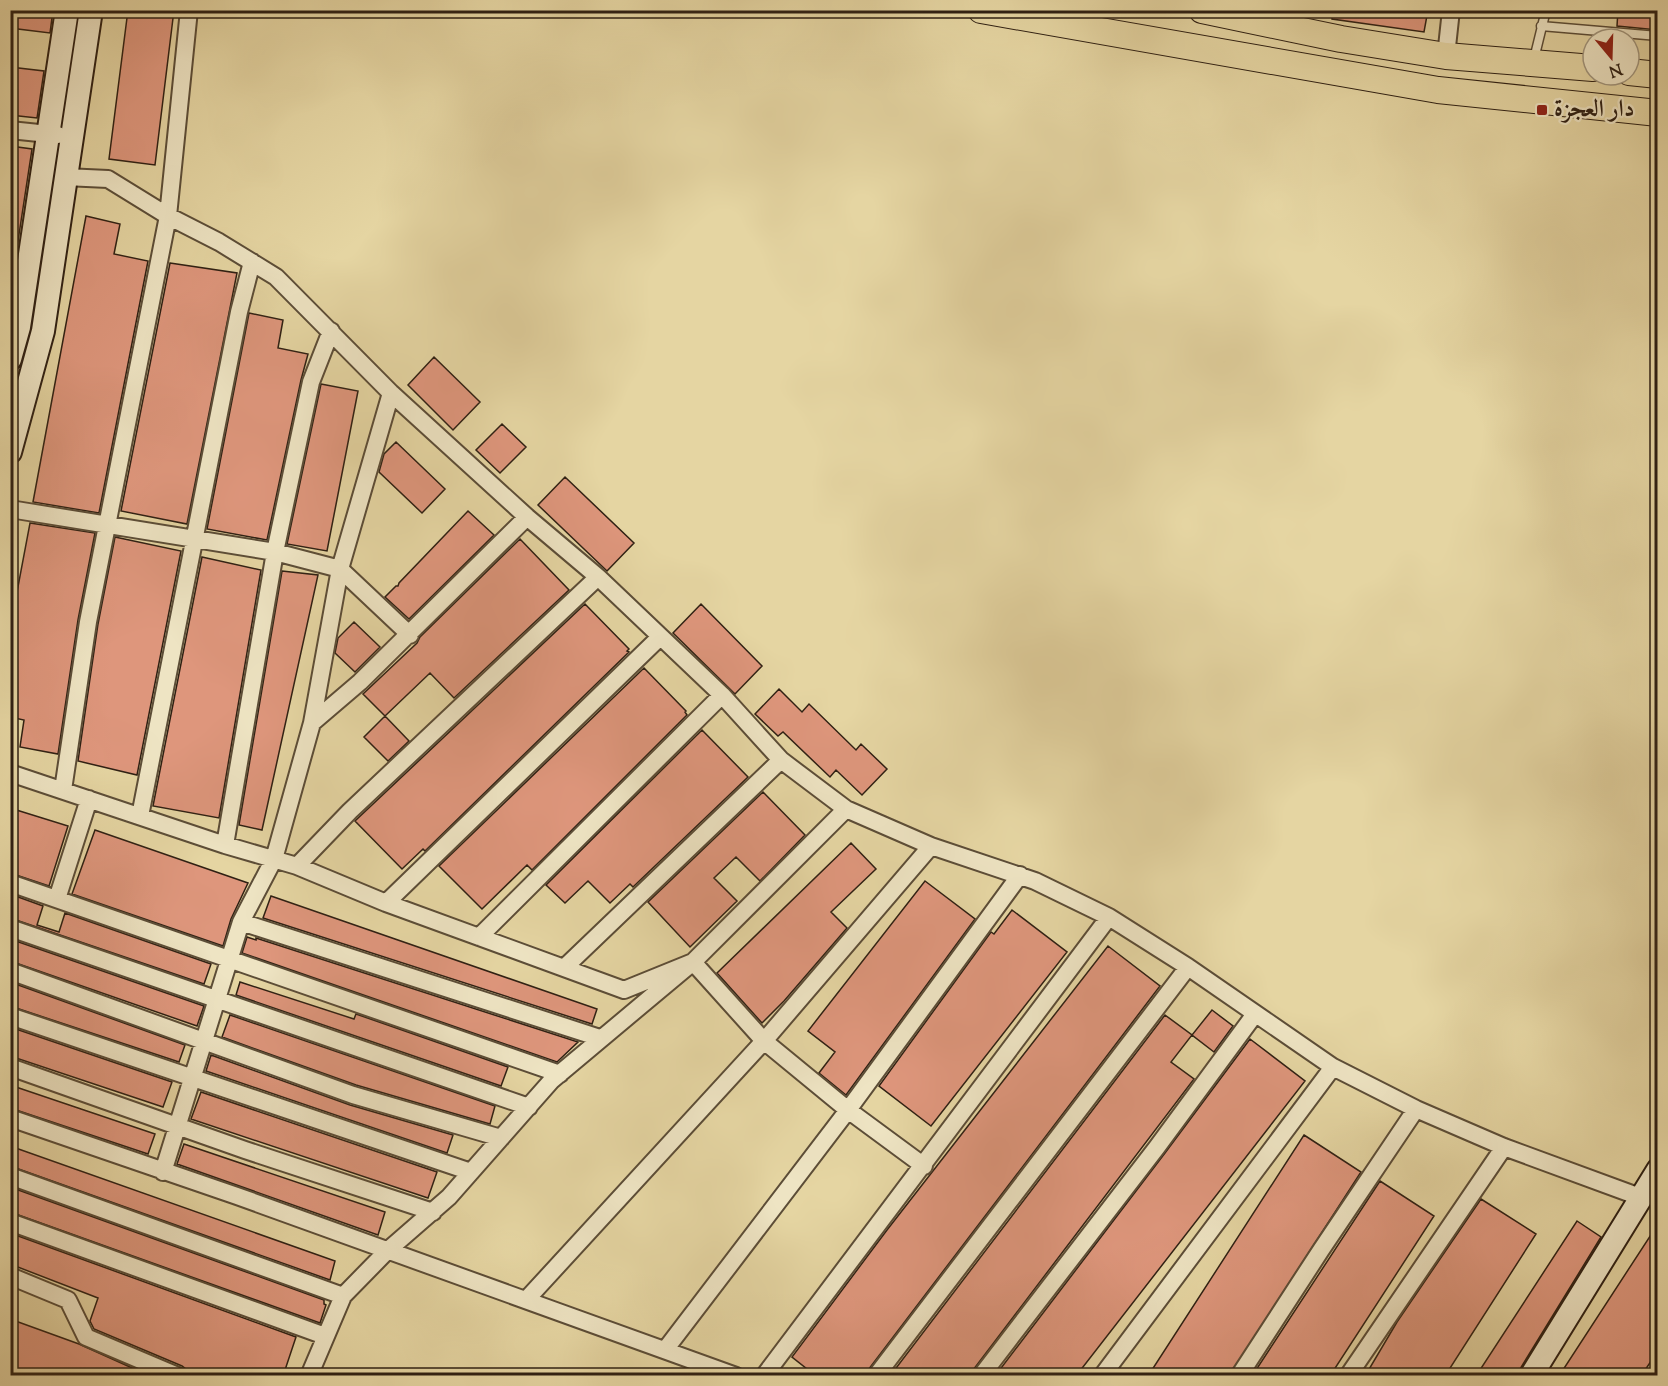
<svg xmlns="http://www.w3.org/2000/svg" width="1668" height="1386" viewBox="0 0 1668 1386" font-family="'Sorts Mill Goudy',Amiri,serif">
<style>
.building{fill:#de967c;stroke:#2f2013;stroke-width:1.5}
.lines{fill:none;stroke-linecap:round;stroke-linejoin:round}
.lane-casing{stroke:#5c4d37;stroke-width:11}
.street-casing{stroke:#5c4d37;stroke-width:20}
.secondary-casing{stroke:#2f2013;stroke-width:26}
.primary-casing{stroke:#2f2013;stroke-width:28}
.lane{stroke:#eee4c3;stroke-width:8}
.street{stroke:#eee4c3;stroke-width:16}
.secondary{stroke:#eee4c3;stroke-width:22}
.primary{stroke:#e5d5a2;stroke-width:26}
.poi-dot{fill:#8f2418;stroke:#eee4c3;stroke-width:2}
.labels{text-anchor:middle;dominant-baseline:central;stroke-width:4.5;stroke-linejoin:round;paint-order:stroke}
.poi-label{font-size:24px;font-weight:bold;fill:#2f2013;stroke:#eee4c3;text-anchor:start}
</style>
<rect width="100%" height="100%" fill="#e5d5a2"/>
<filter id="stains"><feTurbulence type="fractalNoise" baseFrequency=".00333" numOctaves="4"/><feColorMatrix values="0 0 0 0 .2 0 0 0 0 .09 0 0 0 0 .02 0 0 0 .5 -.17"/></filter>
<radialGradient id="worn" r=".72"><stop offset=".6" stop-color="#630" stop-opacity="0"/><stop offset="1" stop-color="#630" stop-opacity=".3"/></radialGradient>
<path class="building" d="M10,10H53L50,33L10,28Z
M128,10H174L155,165L109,159Z
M1332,10H1428L1424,32L1332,19Z
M1618,10H1658V30L1617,26Z
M10,67L44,71L37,118L10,115Z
M10,146L32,149L16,254L10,253Z
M86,216L120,224L114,254L148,261L99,513L33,502Z
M170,263L237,273L187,524L121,511Z
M249,313L283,320L278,348L308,354L301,380L267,540L207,529Z
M434,357L480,402L453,430L408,385Z
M321,384L358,391L327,551L287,544Z
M502,424L526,447L500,473L476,450Z
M396,442L445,489L422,513L379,472L384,454Z
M565,477L634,543L607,571L538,505Z
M468,511L494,535L409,619L385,597L396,586H398L399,583Z
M30,523L95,533L78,620L58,754L20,747L24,720L10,717V629Z
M115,537L181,551L137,775L78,761L98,624Z
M520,539L569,590L454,698L430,673L385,716L363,694L417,643L420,637Z
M202,557L261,570L219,818L153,806Z
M282,571L318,575L262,830L239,825Z
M585,604L629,649L627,651L629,652L425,851L423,849L402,869L355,821Z
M701,604L762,666L735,694L673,633Z
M354,622L380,647L355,672L335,653L338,638Z
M644,668L686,711L685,712L687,715L532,870L527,865L482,909L439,866Z
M779,689L802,712L809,704L856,750L861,744L887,769L862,795L836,770L830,777L783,732L778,736L755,714Z
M385,716L409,741L388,761L364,737Z
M702,730L748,777L633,887L630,884L610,903L588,881L565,903L546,885Z
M763,792L805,835L760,881L736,857L714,878L737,901L690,947L648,902Z
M10,808L68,826L49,886L10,873Z
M95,830L248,883L231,919L223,946L72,894Z
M851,843L876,869L831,912L847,928L784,1001L762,1023L717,973Z
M925,881L975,919L846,1095L819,1073L835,1052L808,1031Z
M10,894L43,906L37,925L59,932L65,913L211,964L204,984L10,918Z
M271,896L597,1009L592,1024L263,918Z
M1012,910L1067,952L931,1126L879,1086L991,932L994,934Z
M247,937L256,940V938L578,1042L557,1062L242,953Z
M10,939L204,1006L197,1026L10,961Z
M1108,946L1160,986L868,1370L866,1376H816L792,1357L887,1230Z
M10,982L185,1045L179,1062L10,1006Z
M240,982L354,1019L356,1014L508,1067L501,1086L236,995Z
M1212,1010L1233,1026L1214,1052L1192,1035Z
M230,1015L495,1106L490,1124L356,1085L222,1037Z
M1165,1015L1192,1035L1171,1062L1194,1079L973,1370L971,1376H890Z
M10,1027L172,1082L163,1107L10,1056Z
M1250,1039L1305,1081L1076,1376H995L1165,1153Z
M211,1055L350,1105L453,1135L447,1153L206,1071Z
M10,1085L155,1134L148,1154L10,1108Z
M201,1092L437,1172L428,1198L191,1119Z
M1304,1135L1361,1172L1229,1376H1148Z
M184,1144L385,1212L378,1235L177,1164Z
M10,1146L335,1261L330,1280L10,1166Z
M1380,1181L1434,1216L1330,1376H1252Z
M10,1187L324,1300V1304L326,1305L320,1323L10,1212Z
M1481,1199L1536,1234L1445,1376H1365L1397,1322Z
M1577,1221L1601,1237L1520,1369L1518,1376H1476Z
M1658,1224V1351L1641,1376H1559Z
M10,1233L296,1337L283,1376H188L187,1370L182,1366L94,1329L90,1321L98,1298L10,1264Z
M10,1319L79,1344L150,1376H10Z"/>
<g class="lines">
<defs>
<path id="lane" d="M1541,26L1658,36
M1534,59L1546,10"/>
<path id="street" d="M1446,56L1451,10
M10,130L58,135
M65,177L108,179L168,216L219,242L276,277L391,393L527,517L598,577L722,695L781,760L846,809L693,962L552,1080L449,1197L387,1251L343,1296L309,1376
M10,509L275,552L340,569L410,635
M312,723L360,682L527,517
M10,773L225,845L297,866L386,903L624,990L693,962L764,1041L848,1110L924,1166
M63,790L88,622L168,216L189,10
M846,809L931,846L1035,881L1109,917L1188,967L1333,1067L1416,1109L1504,1147L1640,1197L1658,1193
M140,816L239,312L252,262
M225,845L275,552L311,382L331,331
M297,866L350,811L598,577
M10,883L560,1074
M57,899L89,799
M386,903L660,637
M241,922L600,1038
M10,928L529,1107
M479,937L722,695
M564,968L781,760
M10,971L353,1095L501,1138
M10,1016L471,1172
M10,1067L245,1150L433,1212
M10,1118L237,1196L736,1376
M163,1172L241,922L274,859L312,723L340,569L391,393
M10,1176L343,1296
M10,1222L325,1336
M10,1276L68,1300L86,1337L178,1376
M526,1300L764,1041L931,846
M665,1350L848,1110L1020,875
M764,1376L1109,917
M876,1376L1188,967
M981,1376L1157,1147L1255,1014
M1102,1376L1333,1067
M1239,1376L1321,1250L1416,1109
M1348,1376L1504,1147
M1657,1376L1658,1375"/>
<path id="secondary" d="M10,359L19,327L67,10
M10,452L43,331L91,10
M1531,1376L1658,1170"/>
<path id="primary" d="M981,10L1438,90L1658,113
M1202,10L1341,39L1446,56L1593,68
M1629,72L1658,75"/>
</defs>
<use href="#lane" class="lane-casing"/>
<use href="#street" class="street-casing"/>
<use href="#secondary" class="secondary-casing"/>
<use href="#primary" class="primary-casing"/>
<use href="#lane" class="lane"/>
<use href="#street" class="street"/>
<use href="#secondary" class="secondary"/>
<use href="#primary" class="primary"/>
</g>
<rect class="poi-dot" x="1536" y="104" width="12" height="12" rx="3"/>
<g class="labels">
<g class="poi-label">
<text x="1554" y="110">دار العجزة</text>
</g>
</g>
<rect width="1668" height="1386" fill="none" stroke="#e5d5a2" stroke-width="36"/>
<rect x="12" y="12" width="1644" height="1362" fill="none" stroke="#2f2013" stroke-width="3"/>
<rect x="18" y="18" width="1632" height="1350" fill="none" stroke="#2f2013" stroke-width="1.5"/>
<g transform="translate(1611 57) rotate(161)"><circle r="28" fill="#eee4c3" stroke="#a2967d" stroke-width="1.5"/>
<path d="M0-4.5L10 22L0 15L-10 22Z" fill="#8f2418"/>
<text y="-9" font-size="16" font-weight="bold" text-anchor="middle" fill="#2f2013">N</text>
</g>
<rect width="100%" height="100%" filter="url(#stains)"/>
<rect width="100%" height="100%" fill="url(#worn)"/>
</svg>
